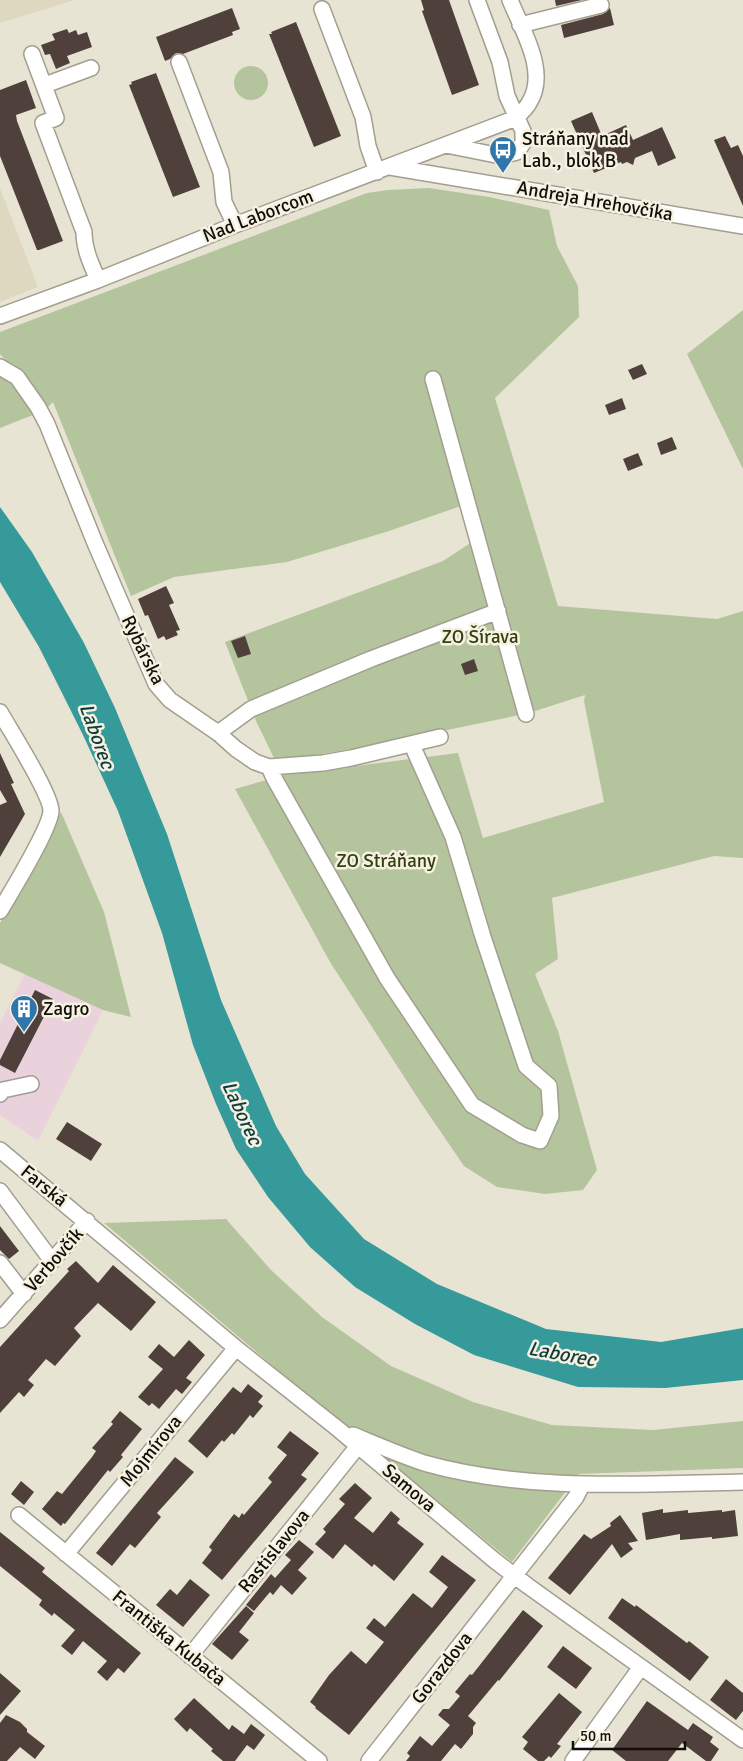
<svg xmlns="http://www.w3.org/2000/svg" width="743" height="1761" viewBox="0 0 743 1761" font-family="Signika,sans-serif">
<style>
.built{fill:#dfd8c1}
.industrial{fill:#ead2dd}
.green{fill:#b4c49d}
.water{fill:#36999a}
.building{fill:#4f403c}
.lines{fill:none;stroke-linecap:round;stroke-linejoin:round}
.minor-casing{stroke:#a39e8f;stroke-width:18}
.minor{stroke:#fff;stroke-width:15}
.labels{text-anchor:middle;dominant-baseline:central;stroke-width:5;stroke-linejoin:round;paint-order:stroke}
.poi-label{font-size:19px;fill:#110f0a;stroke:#f6f1e1;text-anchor:start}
.street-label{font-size:19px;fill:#110f0a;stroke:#f6f1e1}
.park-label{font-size:19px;fill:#304011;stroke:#f6f1e1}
.water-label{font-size:20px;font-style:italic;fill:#0f3d3d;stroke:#f6f1e1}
</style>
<rect width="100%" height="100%" fill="#e8e4d4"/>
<path class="built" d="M0,0H75L0,23Z
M0,188L38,287L0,302Z"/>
<path class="industrial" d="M25,974L103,1010L38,1141L0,1115V1023Z"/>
<path class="green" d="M234 83a17 17 0 1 1 34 0a17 17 0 1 1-34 0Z
M429,188L489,197L549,210L557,246L578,286L579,317L495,398L558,606L717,619L743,611V858L714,856L552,898L558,959L535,974L558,1031L597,1170L583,1190L545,1194L497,1187L464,1166L421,1103L330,962L235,789L284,775L458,753L483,838L604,802L584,701L585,695L529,713L370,746L309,756L274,758L256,721L225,642L443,561L475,540L464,505L389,531L287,562L174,577L131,596L53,402L45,410L23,379L0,354V332L367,193L388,190Z
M743,310V469L687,354Z
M0,370L7,374L38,413L0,428Z
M61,812L104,912L131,1017L103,1010L0,963V923Z
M226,1219L271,1270L322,1317L391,1366L473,1402L552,1425L653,1430L743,1421V1468L579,1474L512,1562L318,1404L104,1223Z"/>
<path class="water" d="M0,507L32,552L84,643L115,708L167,834L221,1000L276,1126L305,1174L364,1239L437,1284L546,1329L661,1342L743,1328V1380L665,1388L578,1387L474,1355L415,1324L355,1287L310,1247L268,1197L236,1149L216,1104L193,1045L162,933L118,811L83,735L39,647L0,582Z"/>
<path class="building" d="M421,0H449L479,85L452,95L422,11L424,10Z
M555,0H582L556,6Z
M232,8L240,29L232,32L233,35L183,54L176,53L170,59L165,61L156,37Z
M610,8L614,25L564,38L561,25L603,14Z
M296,22L341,136L314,147L269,34H272L271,32Z
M67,29L69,33L76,30L78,35L87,32L92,47L67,56L70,63L56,69L50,54L45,55L41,45L55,40L52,34Z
M156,73L200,187L173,197L129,85L132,84L131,82Z
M26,80L36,108L16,115L17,121L63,241L39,250H37L0,156V90Z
M592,112L602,136L626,125L633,140L662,127L676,158L658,166L652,151L635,158L633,165L627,162L622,164L621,162L594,173L571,121Z
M725,136L731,148L738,145L743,156V206L714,140Z
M642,364L647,374L633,380L628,370Z
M622,398L626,409L609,415L605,405Z
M672,437L677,449L661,455L657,443Z
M638,453L643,465L628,471L623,459Z
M166,586L174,603L169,605L180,630L176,631L178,635L166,640L164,636L158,639L148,615L145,616L138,599Z
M245,636L251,654L238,658L231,641Z
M474,659L478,671L465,675L461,664Z
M0,753L14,783L11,784L25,814L0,857V805L7,802L0,790Z
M35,990L53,999L15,1073L0,1065V1060Z
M67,1122L102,1144L91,1161L56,1139Z
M0,1226L19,1251L9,1259L0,1250Z
M76,1261L98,1283L113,1265L156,1302L131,1331L98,1303L74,1328L81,1336L55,1366L46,1359L28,1380L34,1385L24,1397L19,1392L0,1413V1347L69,1271L67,1269Z
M189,1340L205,1355L186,1378L192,1382L182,1394L176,1389L159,1409L152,1403L149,1406L138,1397L163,1369L148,1357L159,1344L174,1357Z
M248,1384L263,1396L258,1402L263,1406L253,1418L250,1415L234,1435L232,1433L224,1442L222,1440L207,1458L188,1441L233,1387L241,1393Z
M120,1411L142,1429L121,1455L123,1457L110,1472L108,1470L65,1524L63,1523L61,1526L42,1509L57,1491L62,1494L92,1457L96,1451L92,1448L113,1424L111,1422Z
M290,1431L319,1453L301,1475L307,1479L222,1580L202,1563L212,1550L209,1547L234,1514L239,1518L242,1513L244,1515L272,1482L268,1478L287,1455L277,1447Z
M175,1457L194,1472L157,1513L161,1517L135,1548L130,1544L112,1566L96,1553Z
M21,1481L34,1492L24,1505L11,1494Z
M355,1483L372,1498L354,1518L373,1533L391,1511L400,1519L397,1523L424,1544L394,1581L374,1564L372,1567L345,1544L333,1559L315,1544L326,1532L323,1529L345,1504L339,1499Z
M663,1509V1513L688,1510V1513L722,1510V1512L735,1510L738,1536L712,1539V1537L680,1540V1534L646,1540L642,1513Z
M620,1515L638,1541L628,1543L633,1549L621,1558L612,1544L570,1595L548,1578L584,1534L591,1539L611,1526L610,1523Z
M0,1532L45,1568L42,1572L141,1653L124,1673L118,1668L107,1681L97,1672L107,1661L83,1641L72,1655L61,1646L75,1630L54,1613L52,1616L39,1605L42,1600L0,1566Z
M299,1540L314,1552L298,1570L307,1578L292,1595L281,1585L273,1595L270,1592L254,1611L246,1605L271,1574L275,1578L291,1560L285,1555Z
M442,1555L476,1580L349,1735L315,1708L316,1707L310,1702L329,1675L351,1651L366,1664L384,1642L366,1628L374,1618L385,1627L413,1593L432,1608L448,1587L429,1572Z
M190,1579L210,1595L183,1627L156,1605L170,1589L177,1595Z
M622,1598L635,1607L636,1605L687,1643L689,1641L709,1657L690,1681L608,1618Z
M246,1606L254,1613L239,1632L249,1640L232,1660L212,1644Z
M523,1610L543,1626L499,1681L498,1680L468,1716L476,1723L473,1727V1734L461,1749L455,1744L441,1761H406L410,1756L407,1753L420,1736L432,1746L450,1725L438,1715L443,1709H449L460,1696L455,1692L470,1674L472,1675Z
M563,1646L592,1668L576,1689L547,1667Z
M0,1673L21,1691L0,1715Z
M726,1679L743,1693V1711L736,1720L710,1700Z
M559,1693L582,1712L557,1744L561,1746L551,1758L549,1756L544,1761H538L523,1749L528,1742L522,1737Z
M194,1698L229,1730L232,1725L244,1734L251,1724L265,1735L254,1750L247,1745L235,1761H223L211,1751L213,1749L190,1728L187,1732L174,1719Z
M647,1701L688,1730L693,1723L713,1737L710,1742L719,1749L711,1761H706L682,1743L668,1761H626L612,1750Z
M6,1715L20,1722L27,1729V1732L45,1746L35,1759L20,1747L7,1761H0V1723Z"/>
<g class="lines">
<defs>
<path id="minor" d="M322,9L363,117L368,146L377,172
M520,25L601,5
M32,54L56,118L43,123L84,232C84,249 91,264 98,280
M179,62L221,172L224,202L235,225
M45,85L91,68
M446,145L501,156L517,152L523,143V131L507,96L500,62L477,0
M390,167L743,226
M0,316L98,280L235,225L516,118C520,113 526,109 529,103C549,72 522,30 510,0
M0,367L17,377L38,407L47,424L95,543L156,684L170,700L218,733L236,749L255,762L269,767L323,763L351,758L440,737
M433,379L526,714
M0,712C10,730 51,794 51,811C50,829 11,892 0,911
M218,733L251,709L371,659L498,611
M269,767L274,778L387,978L472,1105L522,1135L540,1141L551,1116L549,1086L526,1066L483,937L453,837L412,745
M0,1094L3,1090L31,1084
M0,1150L236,1348L338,1429L494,1560L528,1586L743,1740
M0,1191L52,1261
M0,1263L24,1294
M0,1320L87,1221
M353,1435C377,1445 400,1455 424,1463C526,1492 639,1484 743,1482
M19,1515L319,1761
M66,1554L236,1348
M190,1656L358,1446
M369,1761L576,1497L582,1485
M573,1761L641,1667"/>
</defs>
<use href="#minor" class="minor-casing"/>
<use href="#minor" class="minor"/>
</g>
<defs>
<symbol id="bus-pin" viewBox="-11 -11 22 30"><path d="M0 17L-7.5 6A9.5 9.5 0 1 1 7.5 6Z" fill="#2f76aa" stroke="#f6f1e1"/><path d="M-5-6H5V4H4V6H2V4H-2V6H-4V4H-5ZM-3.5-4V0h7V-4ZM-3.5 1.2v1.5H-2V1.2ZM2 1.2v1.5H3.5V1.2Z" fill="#fff"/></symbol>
<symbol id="building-pin" viewBox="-11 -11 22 30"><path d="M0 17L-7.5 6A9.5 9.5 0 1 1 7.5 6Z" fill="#2f76aa" stroke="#f6f1e1"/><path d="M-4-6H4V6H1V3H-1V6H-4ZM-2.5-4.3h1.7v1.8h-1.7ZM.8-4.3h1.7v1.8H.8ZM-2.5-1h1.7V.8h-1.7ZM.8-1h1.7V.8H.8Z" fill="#fff"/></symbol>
</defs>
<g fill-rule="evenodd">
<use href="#bus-pin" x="487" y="134" width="32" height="43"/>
<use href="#building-pin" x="8" y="993" width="32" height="43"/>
</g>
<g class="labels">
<g class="poi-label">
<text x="522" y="139">Stráňany nad<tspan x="522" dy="22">Lab., blok B</tspan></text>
<text x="43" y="1009">Zagro</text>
</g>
<g class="street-label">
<text transform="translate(595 201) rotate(10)">Andreja Hrehovčíka</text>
<text transform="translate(258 216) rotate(-21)">Nad Laborcom</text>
<text transform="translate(143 650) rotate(64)">Rybárska</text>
<text transform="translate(44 1186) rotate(39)">Farská</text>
<text transform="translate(54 1260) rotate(-49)">Verbovčík</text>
<text transform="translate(151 1451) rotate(-51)">Mojmírova</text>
<text transform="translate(409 1488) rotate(40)">Samova</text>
<text transform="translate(274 1551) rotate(-51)">Rastislavova</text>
<text transform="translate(169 1638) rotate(39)">Františka Kubača</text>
<text transform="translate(442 1668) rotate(-52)">Gorazdova</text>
</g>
<g class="park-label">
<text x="480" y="637">ZO Šírava</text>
<text x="386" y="861">ZO Stráňany</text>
</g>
<g class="water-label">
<text transform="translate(97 736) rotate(70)">Laborec</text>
<text transform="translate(242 1113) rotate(65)">Laborec</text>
<text transform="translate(562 1354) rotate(10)">Laborec</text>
</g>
</g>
<path d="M573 1741v8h112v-8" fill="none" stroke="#110f0a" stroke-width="2.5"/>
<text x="580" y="1741" font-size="15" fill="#110f0a" stroke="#f6f1e1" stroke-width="4" paint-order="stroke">50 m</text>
</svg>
